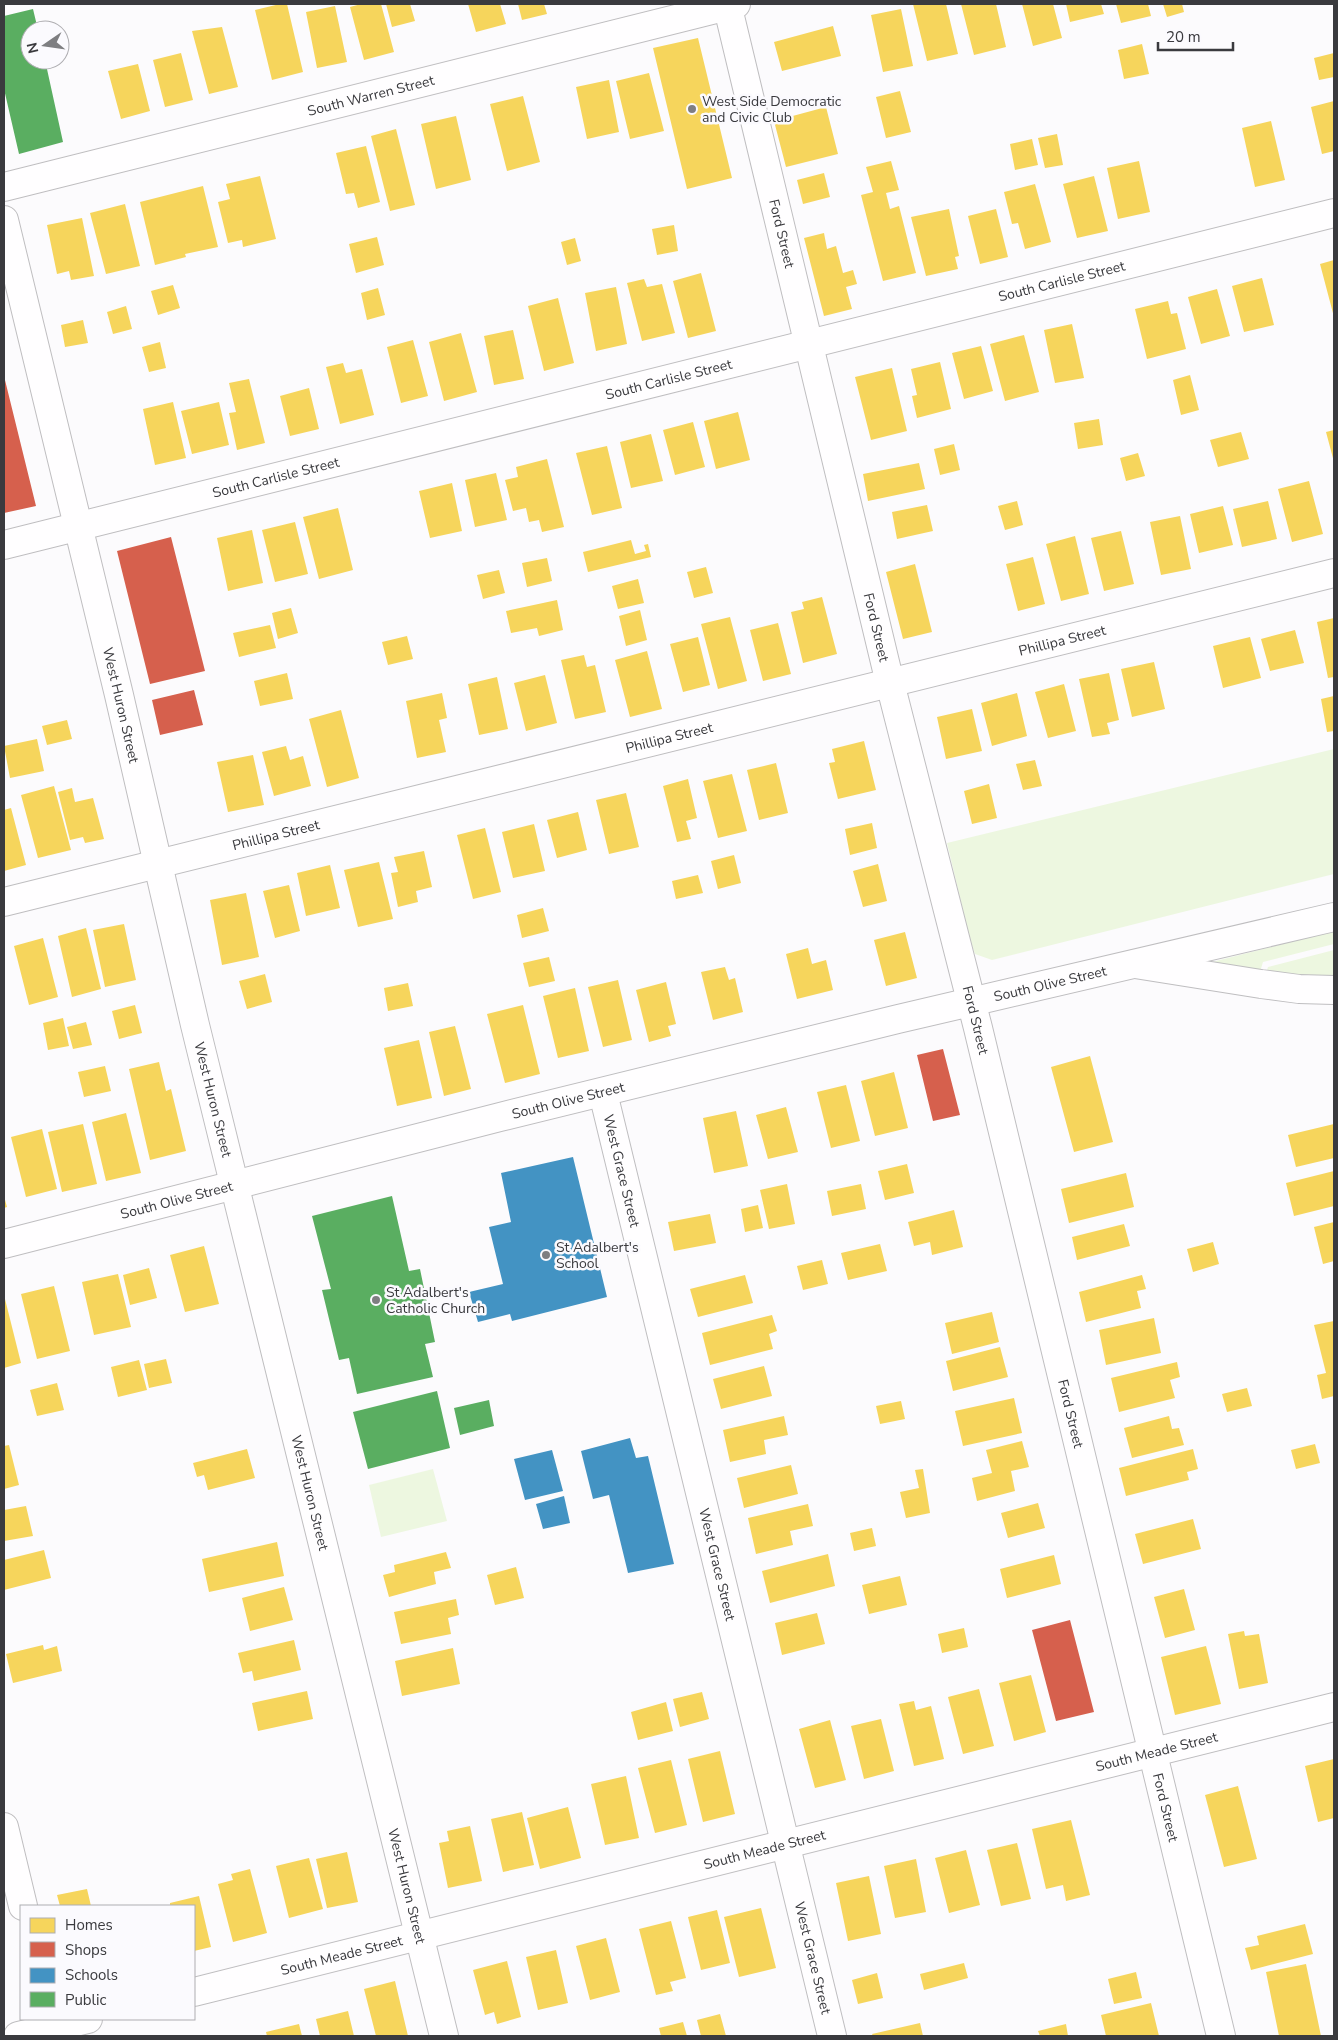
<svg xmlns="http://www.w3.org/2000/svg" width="1338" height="2040" viewBox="0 0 1338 2040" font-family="'Nunito Sans',sans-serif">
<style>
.green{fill:#edf7e0}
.homes{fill:#f6d55c}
.shops{fill:#d6604d}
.schools{fill:#4393c3}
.public{fill:#5aae61}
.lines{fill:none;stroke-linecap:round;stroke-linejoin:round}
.street-casing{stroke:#bfbec0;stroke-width:30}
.secondary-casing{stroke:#bfbec0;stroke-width:30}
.street{stroke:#fffeff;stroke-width:28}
.secondary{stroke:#fffeff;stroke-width:28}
.poi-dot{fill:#7e7e81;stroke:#fbfafe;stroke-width:2}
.labels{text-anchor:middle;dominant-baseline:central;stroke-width:5;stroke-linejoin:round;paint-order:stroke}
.street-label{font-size:14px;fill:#3a3a3e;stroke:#fbfafe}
.poi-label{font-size:14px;fill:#3a3a3e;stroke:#fbfafe;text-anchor:start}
</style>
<rect width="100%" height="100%" fill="#fcfbfd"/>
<path class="green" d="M1334,749V874L992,960L975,954L970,940L947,843Z
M1334,931V944L1263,962L1260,972L1211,964L1212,962Z
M1334,950V979L1266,973L1268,967Z
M433,1469L447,1521L381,1537L369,1485Z"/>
<path class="homes" d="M280,4H287L303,72L272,80L255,10Z
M361,4H381L394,52L364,60L350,7Z
M386,4H410L415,21L392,27Z
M468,4H500L506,24L476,32Z
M518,4H544L547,14L522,20Z
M913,4H946L958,54L927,61Z
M961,4H996L1006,47L974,55Z
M1022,4H1053L1062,38L1033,46Z
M1066,4H1101L1104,14L1070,22Z
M1116,4H1148L1151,16L1121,23Z
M1163,4H1182L1184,12L1167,17Z
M335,6L347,62L317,68L306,12Z
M901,9L913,66L883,72L871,15Z
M833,26L841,56L782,71L774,42Z
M222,27L238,87L209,94L192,31Z
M698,38L732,178L687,189L653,48Z
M1142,44L1149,74L1124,79L1118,50Z
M181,53L193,100L165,107L153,60Z
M1334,53V77L1319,80L1314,58Z
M138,64L150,111L121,119L108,71Z
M649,73L664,131L630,139L616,81Z
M609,80L619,132L587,139L576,87Z
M900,91L911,132L886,138L876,97Z
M523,96L540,162L507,171L490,104Z
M1334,101V151L1322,154L1311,107Z
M826,107L838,154L786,167L774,121Z
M456,116L471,180L436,189L421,124Z
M1271,121L1285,180L1255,187L1242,128Z
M396,129L415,205L390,211L371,136Z
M1057,134L1063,165L1045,168L1038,138Z
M1032,139L1038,165L1015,170L1010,144Z
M366,146L380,202L358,208L354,193L346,194L336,153Z
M891,161L899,190L886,193L890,209L899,206L916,273L883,281L861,195L873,192L866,167Z
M1139,161L1150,212L1118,219L1107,168Z
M824,173L830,197L803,204L797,180Z
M260,176L276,239L243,247L242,240L228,243L218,202L230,199L226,184Z
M1094,176L1108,231L1077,238L1063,184Z
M1035,184L1051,242L1025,249L1018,223L1012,224L1004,192Z
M203,186L218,247L185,254L186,257L155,265L140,202Z
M125,204L140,266L106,274L90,213Z
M949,209L959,256L955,257L958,269L926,276L911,217Z
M996,209L1008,257L980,264L968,216Z
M82,218L94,276L71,280L69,271L57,274L47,225Z
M674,225L678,251L657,255L652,229Z
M824,233L827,249L836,246L843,273L853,270L857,284L846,287L852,309L824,316L804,238Z
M377,237L384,265L356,273L349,244Z
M575,238L581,261L567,265L561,242Z
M1334,260V317L1320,264Z
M701,273L716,331L688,338L673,281Z
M1262,278L1274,325L1244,332L1232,286Z
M644,279L647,287L662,284L675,333L642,341L627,283Z
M173,285L180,308L158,315L151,291Z
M616,287L627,344L596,351L585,293Z
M378,288L385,315L367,320L361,293Z
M1217,289L1230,336L1201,344L1188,297Z
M558,298L574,363L544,371L528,306Z
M1168,301L1171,314L1177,313L1186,349L1147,359L1135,309Z
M126,306L132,329L113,334L107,312Z
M83,320L88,343L65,347L61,325Z
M1072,324L1084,378L1055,383L1044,330Z
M513,330L524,379L494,385L484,336Z
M461,333L477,392L444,401L429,342Z
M1024,335L1039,392L1005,401L990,344Z
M413,340L428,396L401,403L387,347Z
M160,342L166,368L149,372L142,347Z
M981,346L993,391L964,399L952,353Z
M940,362L951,409L917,418L912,396L917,395L911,369Z
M343,363L346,373L362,369L374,415L340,424L326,367Z
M892,368L907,431L871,440L855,377Z
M1190,375L1199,410L1181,415L1173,380Z
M249,379L265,443L237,450L229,413L236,412L229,383Z
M309,388L319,429L290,436L280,396Z
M173,402L186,458L155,465L143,409Z
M219,402L229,445L192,454L181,411Z
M738,412L750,460L716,469L704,421Z
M1099,419L1103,445L1078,449L1074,423Z
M693,422L705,467L675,475L663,430Z
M1334,430V462L1326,432Z
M1241,432L1249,459L1218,467L1210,440Z
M651,434L663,481L631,488L620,442Z
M954,444L960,470L940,475L934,449Z
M607,446L622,508L592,515L576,453Z
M1138,453L1145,476L1126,481L1120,458Z
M547,459L564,527L542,532L539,520L529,522L526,508L513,511L505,480L518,477L516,467Z
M919,463L925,489L868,501L863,474Z
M496,473L507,520L475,527L465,480Z
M1309,481L1323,534L1292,542L1278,489Z
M452,483L462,531L430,538L419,491Z
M1017,501L1023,525L1005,530L998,506Z
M1268,501L1277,539L1242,547L1233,509Z
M927,505L933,531L897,539L892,512Z
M1223,506L1233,545L1199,553L1190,514Z
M338,508L353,570L319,579L303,517Z
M1180,516L1191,569L1161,575L1150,522Z
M295,522L308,574L275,582L262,530Z
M252,530L263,583L228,591L217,538Z
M1121,531L1134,584L1104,591L1091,538Z
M1075,536L1089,594L1061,601L1046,544Z
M631,540L635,554L646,551L644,545L648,544L651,557L588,572L583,552Z
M1033,557L1045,604L1018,611L1006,564Z
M547,558L552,581L527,587L522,563Z
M915,564L932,632L903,639L886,572Z
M706,567L713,593L694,598L687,572Z
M499,570L505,593L483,599L477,575Z
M638,579L644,603L618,609L612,586Z
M822,597L837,654L803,663L791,612L804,609L802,602Z
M557,600L563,630L539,636L537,628L511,633L506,611Z
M291,608L298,633L278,639L272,613Z
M640,610L647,640L626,646L619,616Z
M730,617L747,681L718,689L701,624Z
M1334,618V677L1328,678L1317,622Z
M778,623L791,674L763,681L750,630Z
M270,625L276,648L239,657L233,633Z
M1295,630L1304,663L1270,671L1261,639Z
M407,636L413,659L388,665L382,642Z
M698,637L710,685L683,692L670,644Z
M1250,637L1261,678L1223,688L1213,646Z
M647,651L662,709L630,717L615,660Z
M584,655L587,667L595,665L606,712L575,719L561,660Z
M1154,662L1165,709L1132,717L1121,669Z
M287,673L293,699L260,706L254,681Z
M1109,673L1119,720L1107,723L1110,734L1092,737L1079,679Z
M545,675L557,723L526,731L514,683Z
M497,677L508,729L479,735L468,684Z
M1064,684L1076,731L1048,738L1035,692Z
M442,693L447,718L439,720L446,752L417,758L406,701Z
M1017,693L1027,736L992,746L981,703Z
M1334,696V731L1327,732L1321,699Z
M972,709L982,751L946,759L937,717Z
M341,710L359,778L327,787L309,719Z
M67,720L72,739L47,745L42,726Z
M37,739L44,771L10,778L4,746Z
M864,741L876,790L838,799L829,763L835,762L832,749Z
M286,746L290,760L303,756L311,786L274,796L262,752Z
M253,755L264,805L228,812L217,762Z
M1035,760L1042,786L1023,790L1016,764Z
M776,763L788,813L759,820L747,770Z
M732,774L747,831L718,838L703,781Z
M688,779L697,818L686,821L691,839L677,842L663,786Z
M989,784L997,818L972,824L964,791Z
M54,786L71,850L38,858L21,795Z
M72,788L75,802L93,798L104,839L85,843L83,837L70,840L58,792Z
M626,793L639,847L609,854L596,800Z
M11,808L26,865L4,871V810Z
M578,812L587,850L557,858L547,820Z
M872,823L877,848L850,855L845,829Z
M534,824L545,871L513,878L502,832Z
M485,828L501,892L473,899L457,835Z
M424,851L432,887L416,891L418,902L398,907L391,873L398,872L394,857Z
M734,855L741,883L718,889L711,861Z
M379,862L393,919L358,927L344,870Z
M878,864L887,901L863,907L853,871Z
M330,865L340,908L306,916L297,873Z
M698,875L703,893L676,899L672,881Z
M289,885L300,931L275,938L263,891Z
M246,893L259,957L222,965L210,900Z
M543,908L549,931L522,938L517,915Z
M124,924L136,980L105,987L93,930Z
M86,928L101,989L72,997L58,936Z
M905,932L917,978L886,986L874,940Z
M43,938L58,997L29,1005L14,946Z
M808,948L812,964L826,960L833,990L797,999L786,954Z
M549,957L555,981L529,987L523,963Z
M725,967L729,980L735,978L743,1012L713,1020L701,972Z
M265,974L272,1002L247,1009L239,981Z
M618,980L632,1040L603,1047L588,987Z
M666,982L676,1024L668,1026L671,1036L649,1042L636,990Z
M408,983L413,1006L388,1011L384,988Z
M575,988L589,1051L558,1058L543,996Z
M135,1005L142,1033L119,1039L112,1011Z
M523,1005L540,1074L505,1083L487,1014Z
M63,1018L69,1046L48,1050L43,1023Z
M86,1022L92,1045L73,1049L67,1027Z
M455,1026L471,1089L444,1096L429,1032Z
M419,1040L432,1098L397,1106L384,1048Z
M1090,1056L1113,1142L1074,1152L1051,1067Z
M159,1062L166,1091L171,1089L186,1151L150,1160L129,1069Z
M105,1066L111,1091L84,1097L78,1072Z
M894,1072L908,1128L875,1136L861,1081Z
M846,1085L860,1141L831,1148L817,1092Z
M786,1107L798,1152L768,1159L756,1115Z
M736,1111L748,1166L714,1173L703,1118Z
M126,1113L141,1173L106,1181L92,1122Z
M83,1124L97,1184L62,1192L48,1132Z
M1334,1124V1158L1296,1167L1288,1135Z
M42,1129L57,1189L26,1197L11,1137Z
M907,1164L914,1193L885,1200L878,1171Z
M1334,1171V1206L1294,1216L1286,1183Z
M1126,1173L1134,1207L1069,1223L1061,1189Z
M787,1184L795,1224L769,1229L760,1190Z
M861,1184L866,1209L832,1216L827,1191Z
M4,1196L7,1207L4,1208Z
M758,1205L763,1228L745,1232L741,1209Z
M954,1210L963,1247L932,1255L930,1242L914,1246L908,1222Z
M710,1214L716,1243L674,1251L668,1222Z
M1334,1222V1261L1323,1264L1314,1227Z
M1124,1224L1130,1246L1077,1260L1072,1237Z
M1213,1242L1219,1264L1193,1272L1187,1249Z
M880,1244L887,1271L848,1280L841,1253Z
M204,1246L219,1304L185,1312L170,1255Z
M822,1260L828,1284L803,1290L797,1266Z
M149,1268L157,1298L130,1305L123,1275Z
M118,1274L131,1327L94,1335L82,1282Z
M745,1275L753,1303L698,1317L690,1289Z
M1142,1275L1146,1289L1137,1291L1141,1308L1086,1322L1079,1292Z
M54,1286L70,1351L37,1359L21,1294Z
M4,1295L21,1363L4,1368Z
M992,1312L999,1342L952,1354L945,1323Z
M772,1315L777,1331L769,1334L773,1349L710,1365L702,1333Z
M1154,1318L1161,1353L1106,1365L1099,1330Z
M1334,1321V1396L1322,1399L1317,1375L1326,1373L1314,1325Z
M1000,1347L1008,1377L953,1391L946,1361Z
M166,1359L172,1383L149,1388L144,1364Z
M139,1360L147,1390L118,1397L111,1367Z
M1177,1362L1180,1377L1170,1380L1175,1398L1119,1412L1111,1378Z
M764,1366L772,1396L721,1409L713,1379Z
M57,1383L64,1410L37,1416L30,1390Z
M1247,1388L1252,1406L1227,1412L1222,1394Z
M1014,1398L1022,1433L963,1446L955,1411Z
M901,1401L905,1419L880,1424L876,1406Z
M784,1416L788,1435L764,1440L766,1454L730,1462L723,1430Z
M1169,1416L1172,1429L1179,1428L1184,1445L1132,1458L1124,1428Z
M1022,1441L1029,1467L1011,1471L1015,1491L977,1501L972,1478L992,1473L986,1450Z
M1315,1444L1320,1463L1296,1469L1291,1450Z
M9,1445L19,1485L4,1489V1446Z
M247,1449L255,1478L208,1490L204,1475L197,1477L193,1463Z
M1193,1449L1198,1469L1187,1472L1189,1480L1126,1496L1119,1468Z
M791,1465L798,1494L744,1508L737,1478Z
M923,1469L930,1513L906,1518L900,1492L919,1488L915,1470Z
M1038,1503L1045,1528L1008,1538L1001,1513Z
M808,1504L813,1526L790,1531L793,1545L756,1554L748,1518Z
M26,1506L33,1536L4,1541V1510Z
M1193,1519L1201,1549L1143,1564L1135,1534Z
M872,1528L876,1546L854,1551L850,1533Z
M277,1542L284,1576L209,1592L202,1559Z
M44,1550L51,1578L4,1590V1560Z
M446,1552L451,1568L434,1572L436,1584L389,1597L383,1575L395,1572L394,1565Z
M828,1554L835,1586L770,1603L762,1571Z
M1054,1555L1061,1584L1007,1598L1000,1569Z
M516,1567L524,1598L495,1605L487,1575Z
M900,1576L907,1605L869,1614L862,1585Z
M284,1587L293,1620L250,1631L242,1598Z
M1184,1589L1195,1630L1165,1638L1154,1597Z
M456,1599L459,1615L448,1618L451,1634L401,1644L394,1612Z
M817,1613L825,1644L782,1655L775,1623Z
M964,1628L968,1647L942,1653L938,1634Z
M1244,1631L1245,1636L1259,1634L1268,1683L1239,1689L1228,1634Z
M294,1640L301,1670L254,1681L252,1671L243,1673L238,1653Z
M43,1645L44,1650L57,1646L62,1671L13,1683L6,1654Z
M1206,1646L1221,1704L1175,1715L1161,1657Z
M453,1648L460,1684L402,1696L395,1661Z
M1031,1675L1046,1732L1014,1741L999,1683Z
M979,1689L994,1746L963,1754L948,1697Z
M307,1691L313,1719L258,1731L252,1703Z
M702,1692L709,1719L680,1727L673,1699Z
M914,1701L916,1710L931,1706L944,1759L914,1766L899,1704Z
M666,1702L673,1731L638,1740L631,1712Z
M881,1719L894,1771L864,1779L851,1726Z
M830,1720L846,1780L815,1788L799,1729Z
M720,1751L735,1814L703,1822L688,1759Z
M1334,1759V1818L1318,1822L1305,1766Z
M671,1760L687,1825L655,1833L638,1768Z
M626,1776L639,1838L605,1845L591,1784Z
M1238,1786L1257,1859L1224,1867L1205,1795Z
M568,1807L581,1858L540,1869L527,1818Z
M522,1812L534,1865L503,1872L491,1819Z
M1071,1820L1090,1895L1066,1901L1063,1885L1046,1889L1032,1829Z
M470,1826L482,1881L448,1888L439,1843L449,1841L447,1831Z
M1017,1843L1031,1899L1001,1906L987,1850Z
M966,1850L980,1905L949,1913L935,1858Z
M347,1852L358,1902L327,1908L316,1859Z
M309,1858L323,1909L289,1918L276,1866Z
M916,1859L926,1912L895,1918L884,1866Z
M250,1869L267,1933L233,1942L218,1884L233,1880L231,1874Z
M869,1876L881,1934L848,1941L836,1883Z
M87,1889L91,1906H60L57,1895Z
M199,1896L211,1947L194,1951V1906H170V1903Z
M761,1908L776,1968L739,1977L724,1917Z
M717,1910L730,1963L701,1970L688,1917Z
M671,1921L686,1978L670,1982L673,1991L656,1995L639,1929Z
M1305,1924L1313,1954L1251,1970L1245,1948L1259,1945L1257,1936Z
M606,1938L620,1992L590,2000L576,1946Z
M556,1950L568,2003L538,2010L526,1957Z
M507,1961L521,2017L497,2024L494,2012L485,2015L473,1970Z
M964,1963L968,1978L924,1990L920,1974Z
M1306,1964L1321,2036H1279L1266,1972Z
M1136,1972L1142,1998L1114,2004L1108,1979Z
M877,1973L883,1998L858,2004L852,1980Z
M395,1981L408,2036H376L364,1989Z
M1151,2003L1159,2036H1106L1101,2015Z
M348,2011L354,2036H320L316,2019Z
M720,2014L726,2036H701L697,2020Z
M683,2022L687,2036H661L659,2028Z
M920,2023L923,2036H873L872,2034Z
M299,2024L302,2036H267L266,2032Z
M1066,2024L1068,2036H1040L1038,2031Z"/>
<path class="shops" d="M4,376L36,506L4,513Z
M171,537L205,671L150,684L117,551Z
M194,690L203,725L160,735L152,700Z
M943,1049L960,1115L933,1121L917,1055Z
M1070,1620L1094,1712L1056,1721L1032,1630Z"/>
<path class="schools" d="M573,1157L607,1297L512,1321L510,1314L478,1322L469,1292L503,1284L489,1227L511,1222L501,1173Z
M630,1438L636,1458L648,1456L674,1564L628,1573L609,1495L593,1499L581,1451Z
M552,1450L563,1491L525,1500L514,1459Z
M564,1496L570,1523L543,1529L536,1504Z"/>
<path class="public" d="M33,9L38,30H30V60H45L63,142L19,154L4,89V16Z
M392,1196L409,1271L420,1269L435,1342L425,1344L433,1377L357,1394L349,1358L339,1360L322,1290L331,1289L312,1216Z
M437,1391L450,1448L368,1469L353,1412Z
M489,1400L494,1426L460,1435L454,1408Z"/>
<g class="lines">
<defs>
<g id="street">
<path id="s1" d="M4,187L736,4"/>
<path id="s2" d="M4,220L119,695L195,1025L444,2036"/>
<path id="s3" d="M4,545L1334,213"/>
<path id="s4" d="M4,902L1334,573"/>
<path d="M1135,964L1261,984L1299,989L1334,990"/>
<path id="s5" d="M603,1093L832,2036"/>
<path d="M4,1827L23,1906"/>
<path id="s6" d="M194,1992L1334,1707"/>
<path d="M18,2036L88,2019"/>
</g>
<g id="secondary">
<path id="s7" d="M727,4L890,683L978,1028L1221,2036"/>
<path id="s8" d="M4,1244L500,1117L898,1019L1334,917"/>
</g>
</defs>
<use href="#street" class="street-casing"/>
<use href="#secondary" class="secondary-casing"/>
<use href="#street" class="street"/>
<use href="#secondary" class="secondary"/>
</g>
<g class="poi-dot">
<circle cx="692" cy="109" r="5"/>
<circle cx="546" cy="1255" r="5"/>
<circle cx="376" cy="1300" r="5"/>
</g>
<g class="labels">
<g class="street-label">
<text stroke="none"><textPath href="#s1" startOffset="378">South Warren Street</textPath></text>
<text stroke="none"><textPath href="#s7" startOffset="236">Ford Street</textPath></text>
<text stroke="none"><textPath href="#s3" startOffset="1090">South Carlisle Street</textPath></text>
<text stroke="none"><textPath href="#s3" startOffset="685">South Carlisle Street</textPath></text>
<text stroke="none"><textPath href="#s3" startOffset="280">South Carlisle Street</textPath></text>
<text stroke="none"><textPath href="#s7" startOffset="641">Ford Street</textPath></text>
<text stroke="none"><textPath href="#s4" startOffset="1090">Phillipa Street</textPath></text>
<text stroke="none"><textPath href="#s2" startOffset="499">West Huron Street</textPath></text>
<text stroke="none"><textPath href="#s4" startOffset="685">Phillipa Street</textPath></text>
<text stroke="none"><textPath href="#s4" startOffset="280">Phillipa Street</textPath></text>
<text stroke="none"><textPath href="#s8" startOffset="1078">South Olive Street</textPath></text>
<text stroke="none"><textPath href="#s7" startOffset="1046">Ford Street</textPath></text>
<text stroke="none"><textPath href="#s2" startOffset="904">West Huron Street</textPath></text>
<text stroke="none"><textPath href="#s8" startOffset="582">South Olive Street</textPath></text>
<text stroke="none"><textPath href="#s5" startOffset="80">West Grace Street</textPath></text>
<text stroke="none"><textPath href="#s8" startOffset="178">South Olive Street</textPath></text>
<text stroke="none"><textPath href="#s7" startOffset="1451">Ford Street</textPath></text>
<text stroke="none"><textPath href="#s2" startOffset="1309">West Huron Street</textPath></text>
<text stroke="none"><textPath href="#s5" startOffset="485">West Grace Street</textPath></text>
<text stroke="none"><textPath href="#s6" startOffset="992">South Meade Street</textPath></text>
<text stroke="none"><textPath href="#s7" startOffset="1856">Ford Street</textPath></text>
<text stroke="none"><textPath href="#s6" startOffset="588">South Meade Street</textPath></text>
<text stroke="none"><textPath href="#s2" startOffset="1714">West Huron Street</textPath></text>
<text stroke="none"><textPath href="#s6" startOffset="152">South Meade Street</textPath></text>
<text stroke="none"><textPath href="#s5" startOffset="890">West Grace Street</textPath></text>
</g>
<g class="poi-label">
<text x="702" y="101">West Side Democratic<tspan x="702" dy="16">and Civic Club</tspan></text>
<text x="556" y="1247">St Adalbert's<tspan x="556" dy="16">School</tspan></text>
<text x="386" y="1292">St Adalbert's<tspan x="386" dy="16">Catholic Church</tspan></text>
</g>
</g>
<rect width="1338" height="2040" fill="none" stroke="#3a3a3e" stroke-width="10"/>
<rect x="20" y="1905" width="175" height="115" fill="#fbfafe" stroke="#aeadb1"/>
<rect x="30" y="1918" width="25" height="15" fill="#f6d55c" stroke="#aeadb1"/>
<text x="65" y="1930" font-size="15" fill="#3a3a3e">Homes</text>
<rect x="30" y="1942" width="25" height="15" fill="#d6604d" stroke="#aeadb1"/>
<text x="65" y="1955" font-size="15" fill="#3a3a3e">Shops</text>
<rect x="30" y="1968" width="25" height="15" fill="#4393c3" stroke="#aeadb1"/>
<text x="65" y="1980" font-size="15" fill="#3a3a3e">Schools</text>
<rect x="30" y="1992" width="25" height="15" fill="#5aae61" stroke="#aeadb1"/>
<text x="65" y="2005" font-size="15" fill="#3a3a3e">Public</text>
<g transform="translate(45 45) rotate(257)"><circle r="24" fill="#fbfafe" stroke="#aeadb1"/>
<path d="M0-4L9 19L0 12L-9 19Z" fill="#7e7e81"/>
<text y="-8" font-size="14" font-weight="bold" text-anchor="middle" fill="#3a3a3e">N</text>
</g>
<path d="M1158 42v8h75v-8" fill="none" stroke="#3a3a3e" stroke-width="2.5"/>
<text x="1166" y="42" font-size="15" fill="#3a3a3e" stroke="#fbfafe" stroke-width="4" paint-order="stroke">20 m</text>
</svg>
